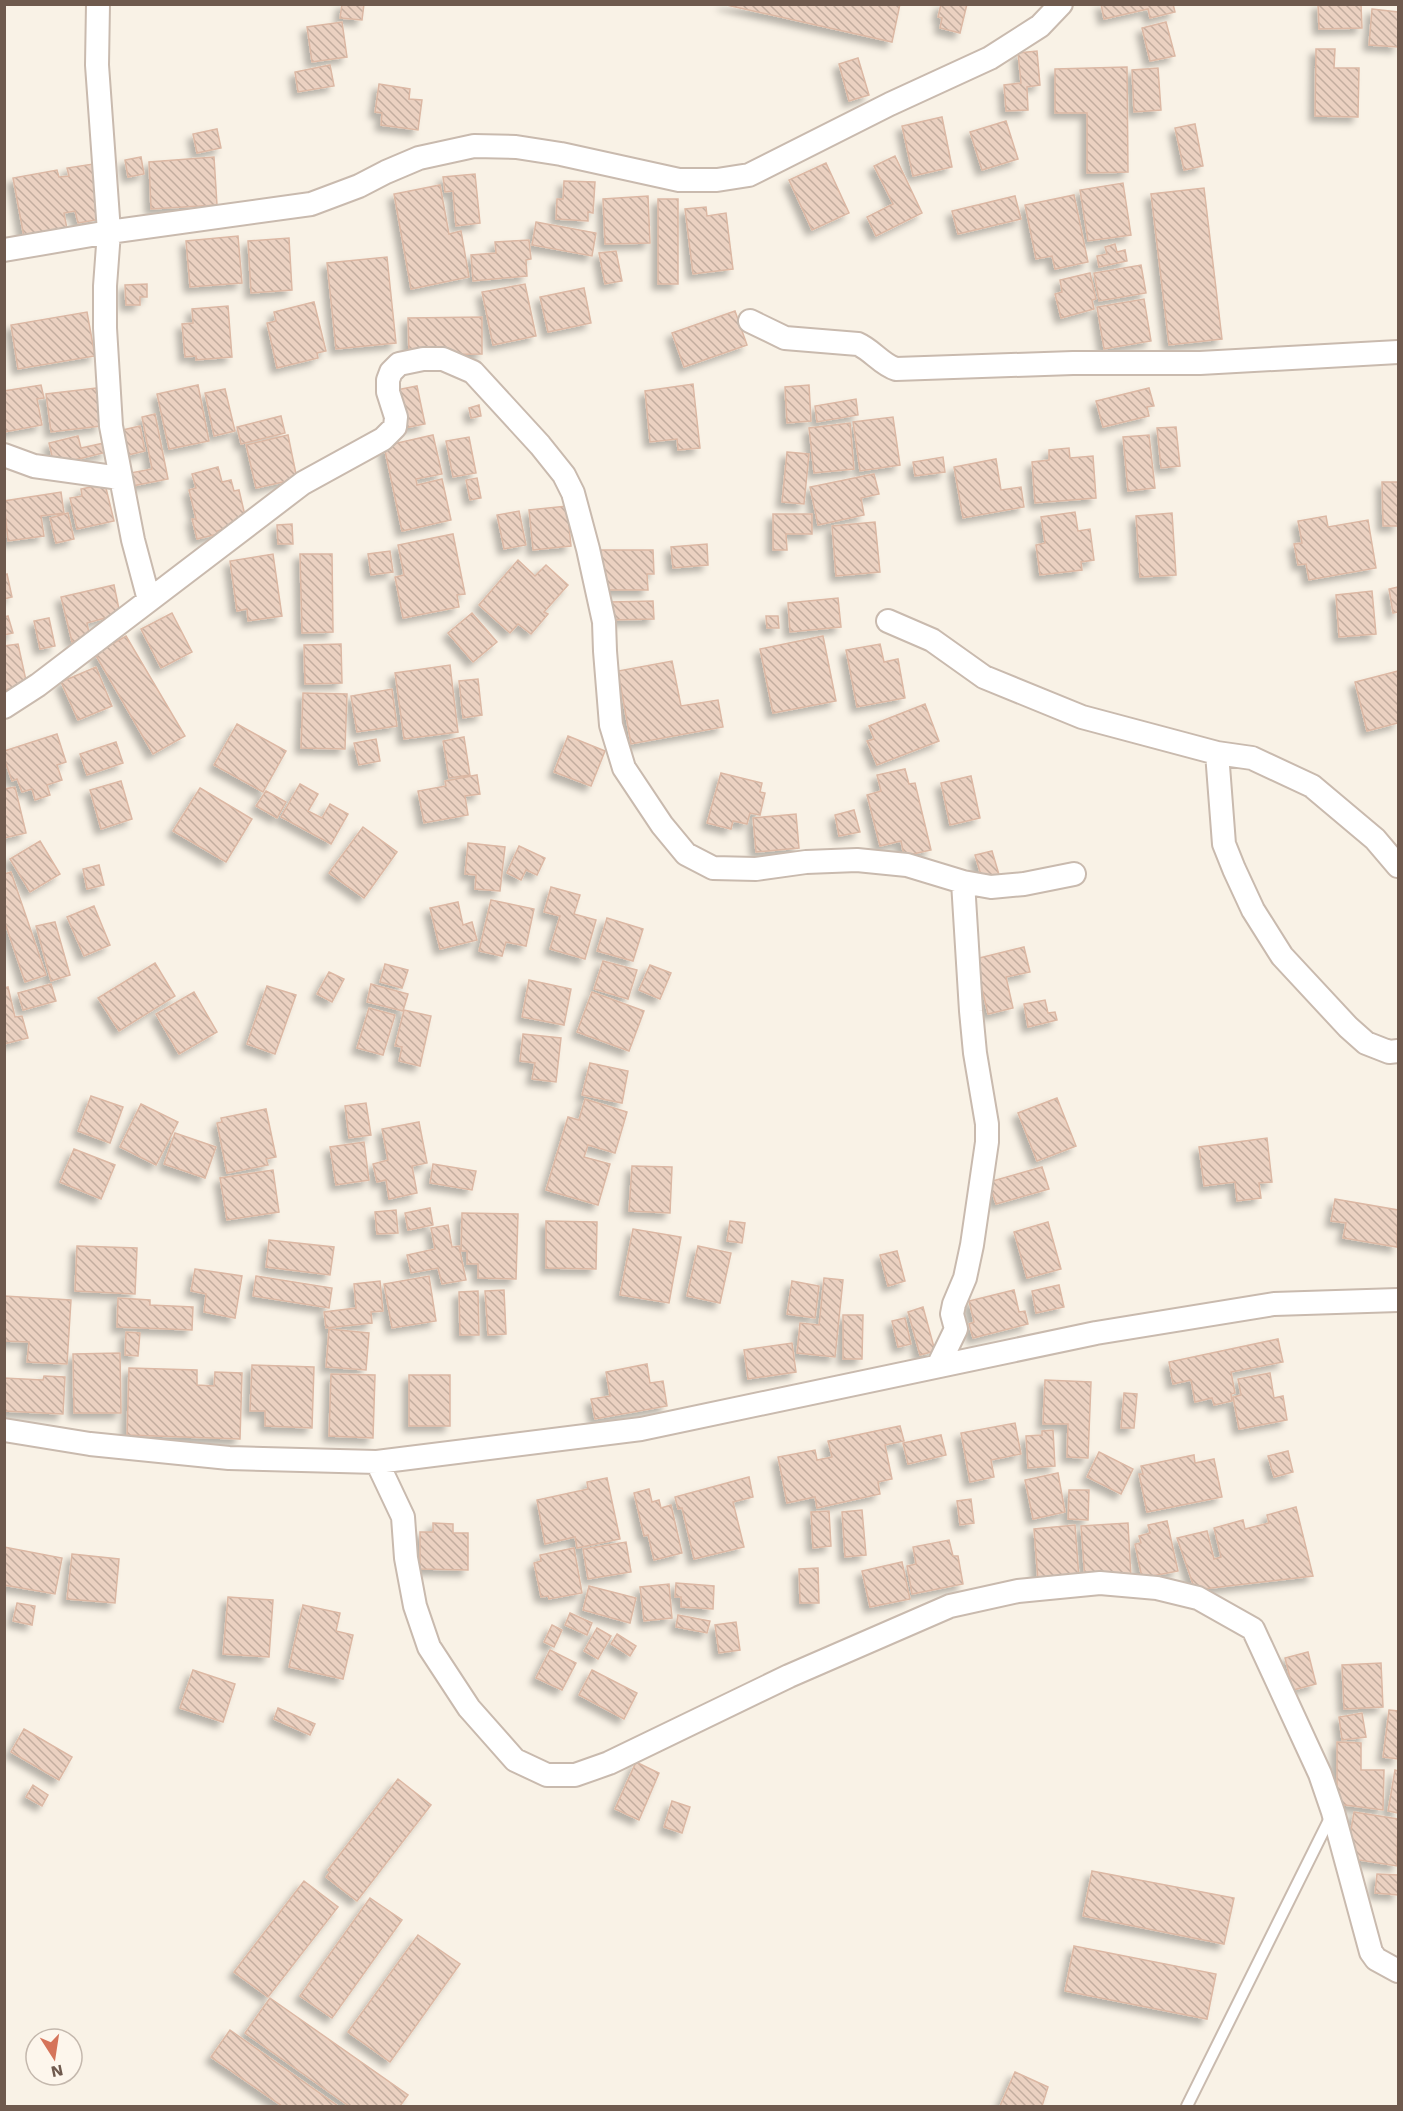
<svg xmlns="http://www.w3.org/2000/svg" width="1403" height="2111" viewBox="0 0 1403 2111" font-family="'Work Sans',sans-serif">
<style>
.building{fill:url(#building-back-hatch);stroke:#dcb8a4;stroke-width:1.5;filter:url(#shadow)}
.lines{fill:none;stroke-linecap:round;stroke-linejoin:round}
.lane-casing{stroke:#c9baae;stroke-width:14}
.street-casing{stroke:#c9baae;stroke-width:26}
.lane{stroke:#fff;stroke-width:10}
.street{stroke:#fff;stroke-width:22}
</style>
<defs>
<pattern id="building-back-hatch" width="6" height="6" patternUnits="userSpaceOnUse" patternTransform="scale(1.5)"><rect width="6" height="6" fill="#ebd1c1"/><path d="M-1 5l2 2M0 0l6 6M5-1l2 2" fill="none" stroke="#c3ad9f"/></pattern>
<filter id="shadow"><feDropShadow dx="-5.5" dy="5.5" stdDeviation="3" flood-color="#0004"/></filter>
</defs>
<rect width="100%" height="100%" fill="#f9f2e6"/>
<path class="building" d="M342,4H364L362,20L340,18Z
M722,4H900L892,42Z
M941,4H967L960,33L940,28L942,18L938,17Z
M1101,4H1173L1175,12L1150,18L1148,9L1104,19Z
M1318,4H1361L1362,28L1319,29Z
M1372,9L1398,12V47L1369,45Z
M342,22L347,57L312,62L307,27Z
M1166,22L1175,56L1150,61L1142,28Z
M1316,49H1335L1334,68H1359L1358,117L1315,116Z
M1037,51L1040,85L1027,87L1028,110L1006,111L1004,85L1021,83L1018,53Z
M858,58L869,95L849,101L839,64Z
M330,65L334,86L298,92L295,72Z
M1127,67L1128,172L1087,173V113H1055V69Z
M1158,68L1161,110L1134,112L1132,70Z
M379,84L410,89L409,99L422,100L418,130L381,125L382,113L375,112Z
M942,117L952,167L913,176L902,126Z
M1006,121L1018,159L982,170L970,132Z
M1195,124L1203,166L1184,170L1175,128Z
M217,129L221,148L197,153L193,134Z
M895,156L922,213L876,236L867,217L893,204L874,166Z
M141,157L144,174L128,177L125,160Z
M214,157L217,205L151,209L149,162Z
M826,163L849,213L812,230L789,180Z
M93,164L102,219L78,223L75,211L64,213L67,229L24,237L13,178L57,170L59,177L69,176L67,168Z
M475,174L480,223L456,226L453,191L445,192L443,177Z
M564,181L595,182L593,213L588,212V221L556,219L557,199H563Z
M1123,183L1131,235L1088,241L1080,190Z
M440,185L449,234L461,231L469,277L411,289L394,194Z
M1204,188L1222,339L1169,345L1151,194Z
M1074,195L1088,262L1055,269L1052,256L1036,259L1025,205Z
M648,196L650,243L605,244L603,199Z
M1015,196L1021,219L958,234L952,211Z
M658,199H678V284H658Z
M706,207L707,216L726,213L733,269L693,274L685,209Z
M536,222L596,233L592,256L532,245Z
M238,236L242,283L190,287L186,241Z
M289,238L292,290L251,293L248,241Z
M529,240L531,259L526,260L527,276L473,281L471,255L496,253L495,242Z
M1115,244L1117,252L1125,250L1127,261L1099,267L1097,256L1107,254L1105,247Z
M616,251L622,281L605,284L599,253Z
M387,257L396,343L336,349L327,263Z
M1141,265L1146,293L1099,301L1094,273Z
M1090,273L1096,299L1092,300L1094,309L1061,318L1055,294L1062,292L1060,280Z
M147,284V297H140V305H126L125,285Z
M525,284L536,336L493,345L482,292Z
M584,288L591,323L548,332L540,297Z
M1144,299L1151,341L1104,349L1097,307Z
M314,302L326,351L317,353L318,358L277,368L267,323L276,321L274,312Z
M228,306L232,357L196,360V356L185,357L182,324L193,323L192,309Z
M735,311L747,345L684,367L672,333Z
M87,312L95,356L18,369L11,325Z
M482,317V354L409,355L408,318Z
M693,384L700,448L678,450L677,439L650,442L645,391Z
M41,385L44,398L37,399L42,425L4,432V391Z
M198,385L209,441L169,449L157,394Z
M809,385L811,421L787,423L785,387Z
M417,386L425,424L399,429L391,391Z
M96,388L101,426L51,432L46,394Z
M1149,388L1154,406L1147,407L1149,416L1103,427L1096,401Z
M225,389L235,431L214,436L205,393Z
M856,399L858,415L817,422L815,406Z
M479,405L481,416L471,418L469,408Z
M155,414L168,479L132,486L130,473L152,469L142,417Z
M281,416L285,433L241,444L237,427Z
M893,417L900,465L860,471L853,422Z
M850,423L854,469L814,473L809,428Z
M140,426L145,451L124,456L118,431Z
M1176,427L1180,466L1161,468L1157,428Z
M288,435L297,479L256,488L246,445Z
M433,435L442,474L416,479L417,485L442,479L451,520L402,531L384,446Z
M1149,435L1155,488L1128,491L1123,437Z
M78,436L81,448L104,443L107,452L54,465L49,443Z
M469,437L476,473L453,477L446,441Z
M1069,448L1070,458L1093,456L1096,498L1035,503L1032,462L1049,460V450Z
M787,452L809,454L804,504L782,502Z
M943,457L945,472L915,476L913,462Z
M996,459L1001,490L1021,487L1024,507L963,518L954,467Z
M218,467L222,482L231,480L234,491L239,490L247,524L217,531L218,534L197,539L192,519H196L189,490L196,488L192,474Z
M874,474L879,494L861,498L864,515L818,525L810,487Z
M477,478L481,498L470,500L466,480Z
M1382,482H1398V526H1383Z
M105,484L114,521L77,529L70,498L82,496L81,489Z
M61,492L64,513L41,516L44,536L8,541L4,501Z
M567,506L571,546L533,550L529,510Z
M519,511L526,545L504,549L497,515Z
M1075,512L1078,531L1090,529L1094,560L1081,562L1082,570L1040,575L1036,545L1045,543L1041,517Z
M68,513L74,539L56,543L50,518Z
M1172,513L1176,575L1140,577L1136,516Z
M773,514H812V534H786L787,550H773Z
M1326,516L1328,527L1368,520L1376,568L1309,580L1306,564L1298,565L1294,544L1302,543L1298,521Z
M875,522L880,572L836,576L832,526Z
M292,524L293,544H278L277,525Z
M453,534L465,594L457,595L459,607L403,618L395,577L404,575L398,545Z
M707,544L708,565L673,568L671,547Z
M601,550H653L654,574H647L648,590H602Z
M390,551L393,572L371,575L368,554Z
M273,554L282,616L248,621L247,609L237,611L230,561Z
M300,554H332L333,632L302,633Z
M518,560L535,576L546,565L568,585L544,612L548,614L531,634L518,624L510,633L479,605Z
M7,574L12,597L4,599V575Z
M114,585L120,614L87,623L90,638L72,642L61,597Z
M1398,587V612L1393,613L1389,589Z
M1372,591L1376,634L1339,637L1336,595Z
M838,598L841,627L790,632L788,603Z
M653,601L654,619L610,620V602Z
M172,613L192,652L161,668L141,629Z
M472,613L497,642L473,662L448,633Z
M8,616L13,633L4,635V617Z
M766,616H778L779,628H767Z
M49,618L55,646L40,649L34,621Z
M126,636L185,736L153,754L95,654Z
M823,636L836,701L773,713L760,649Z
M18,644L27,685L4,690V646Z
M341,644L342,683L305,684L304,645Z
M880,644L884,662L898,659L905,698L857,707L846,650Z
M672,661L681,706L718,700L723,727L631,744L618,671Z
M450,665L458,732L404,739L395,673Z
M96,667L112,706L78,720L61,682Z
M1398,671V723L1367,731L1355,682Z
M478,679L482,715L463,718L459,681Z
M392,689L397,726L357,732L351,696Z
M303,693L347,694L345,749L301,748Z
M925,704L939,741L877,765L867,741L874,739L869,726Z
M237,724L286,751L263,792L214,765Z
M57,734L66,762L57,765L62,780L47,785L50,795L35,800L32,789L22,792L17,779L12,781L4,758V751Z
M568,736L605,751L591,786L554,772Z
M464,737L470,775L449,778L443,741Z
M376,739L380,761L359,765L354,743Z
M116,742L123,763L87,775L80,754Z
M905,769L909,784L915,783L931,850L904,856L901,841L880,846L867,795L881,791L877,775Z
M721,773L762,783L760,792L765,793L760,815L750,813L747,824L733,821L731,829L707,823Z
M477,775L480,794L465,796L468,815L424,823L418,791L446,786L445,781Z
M971,776L980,818L950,825L941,783Z
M121,781L132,819L101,829L90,790Z
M300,784L318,794L308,811L322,818L330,804L348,814L331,844L281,817Z
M15,787L26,833L4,838V789Z
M200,788L252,819L226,862L173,831Z
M266,791L286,802L277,818L256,806Z
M854,810L860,832L839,836L835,815Z
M796,814L799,848L756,852L753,818Z
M363,827L397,852L364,898L329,873Z
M40,841L60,874L30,892L10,859Z
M468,843L505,847L500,891L475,889L476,875L465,874Z
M519,846L545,858L537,875L526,870L521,880L507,873Z
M992,851L1000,878L983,882L975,855Z
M99,865L104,885L87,889L83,869Z
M11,872L46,975L25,982L4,920V874Z
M551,887L580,895L574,914L596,920L585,959L550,949L560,916L544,912Z
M491,900L534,909L526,946L506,942L502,956L479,951Z
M458,902L463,925L472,922L477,940L440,949L430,908Z
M94,906L110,945L84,956L67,917Z
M607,918L643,929L633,961L597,951Z
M55,922L70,975L51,981L36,926Z
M1024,947L1030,972L1006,977L1013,1008L988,1014L975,959Z
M603,961L637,970L628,999L594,989Z
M155,963L175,996L119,1031L98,998Z
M385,964L408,970L402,988L380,982Z
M650,965L671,973L660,999L639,990Z
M329,972L344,979L332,1002L317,994Z
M529,980L571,989L564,1025L522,1017Z
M51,984L56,1001L23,1010L18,993Z
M371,984L408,994L403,1011L367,1002Z
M267,986L296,995L275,1054L247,1044Z
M8,987L15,1017L22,1016L28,1038L4,1044V988Z
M194,992L217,1032L179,1054L156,1014Z
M592,992L644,1011L629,1051L577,1032Z
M1045,1000L1048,1013L1055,1012L1057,1020L1028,1027L1024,1004Z
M369,1008L395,1015L383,1055L357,1048Z
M404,1010L431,1016L420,1066L399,1061L402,1047L395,1046Z
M523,1034L561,1038L556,1082L532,1079L535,1063L520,1061Z
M590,1063L628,1071L622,1103L582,1095Z
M91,1096L123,1107L110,1143L78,1131Z
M1057,1098L1076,1146L1037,1161L1018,1113Z
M585,1099L627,1112L615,1153L588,1145L584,1157L610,1164L598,1205L546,1190L568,1117L579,1120Z
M366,1103L371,1135L349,1138L345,1106Z
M141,1104L178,1122L156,1165L120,1147Z
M266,1109L276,1157L266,1159L268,1165L227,1173L217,1123L222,1122L221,1118Z
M419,1122L427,1163L412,1166L417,1193L389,1199L386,1180L377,1182L373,1164L388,1160L382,1129Z
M175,1133L216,1147L205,1178L164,1164Z
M1267,1138L1272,1182L1259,1183L1261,1198L1237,1201L1235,1182L1204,1186L1199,1147Z
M364,1142L369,1180L336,1185L330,1147Z
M74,1149L115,1165L101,1199L60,1182Z
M433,1164L476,1171L472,1190L430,1183Z
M632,1166L672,1167L670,1213L629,1211Z
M1042,1167L1049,1189L996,1204L989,1182Z
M273,1170L279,1212L227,1220L220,1178Z
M1335,1199L1398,1210L1397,1247L1343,1238L1346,1223L1331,1221Z
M430,1208L433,1225L408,1230L405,1213Z
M396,1210L398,1233L377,1234L375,1212Z
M462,1213L518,1214L516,1279L478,1278V1264H467V1251H461Z
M546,1221L597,1222L596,1269L546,1268Z
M730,1221L745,1223L742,1243L727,1241Z
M1048,1222L1061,1269L1027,1278L1014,1232Z
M448,1225L452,1247L459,1246L466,1280L442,1284L438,1268L411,1273L407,1255L435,1249L431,1228Z
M633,1229L681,1237L669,1303L620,1295Z
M269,1240L334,1247L330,1275L266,1267Z
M77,1246L137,1248L135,1294L75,1291Z
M698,1246L731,1253L720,1303L687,1296Z
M897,1251L905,1281L888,1286L880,1255Z
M195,1269L242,1276L235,1318L204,1312L206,1294L191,1291Z
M256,1276L332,1288L329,1308L253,1296Z
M429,1276L436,1321L392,1328L384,1284Z
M824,1278L843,1280L835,1357L797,1353L800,1323L819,1325Z
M380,1281L383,1311L371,1312L372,1323L326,1328L324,1312L356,1308L354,1284Z
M792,1281L819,1286L815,1318L787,1314Z
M1059,1285L1064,1307L1036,1313L1032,1291Z
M504,1290L506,1334L488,1335L485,1291Z
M1014,1290L1019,1312L1025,1311L1028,1324L973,1338L969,1324L974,1322L969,1301Z
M478,1291L479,1335H460L459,1292Z
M4,1296L71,1300L67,1364L27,1362L29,1342L4,1341Z
M118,1298L150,1300V1305L193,1307L192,1330L117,1327Z
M923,1307L935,1351L920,1355L908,1312Z
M843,1315H863L862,1359H843Z
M905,1318L911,1344L898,1347L892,1321Z
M329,1329L369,1333L366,1370L326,1367Z
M126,1332L140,1333L138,1356L125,1355Z
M1278,1339L1283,1362L1231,1372L1235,1393L1231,1394L1232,1401L1214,1405L1212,1398L1195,1402L1191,1380L1173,1384L1169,1362Z
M792,1343L796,1372L748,1379L744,1350Z
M120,1353L121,1413H74L73,1354Z
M647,1364L650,1383L663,1381L667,1406L595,1419L591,1399L610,1396L606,1372Z
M252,1365L314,1367L312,1428L265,1426V1411H250Z
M129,1368L197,1370V1385L214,1386L215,1372L242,1373L240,1439L127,1435Z
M1270,1373L1274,1398L1283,1396L1287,1420L1239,1429L1233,1397L1241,1395L1238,1379Z
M331,1374L375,1375L373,1438L329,1436Z
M409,1375H450V1426H409Z
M44,1376L65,1377L63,1414L4,1411V1378L43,1380Z
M1045,1380L1091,1382L1088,1458L1067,1457L1068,1424H1043Z
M1124,1393L1137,1394L1134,1428H1121Z
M1015,1423L1021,1454L991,1460L994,1477L970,1482L961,1433Z
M900,1426L904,1441L885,1445L892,1479L878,1482L880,1494L817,1508L815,1497L787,1503L778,1457L815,1450L817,1460L832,1457L828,1441Z
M1053,1430L1055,1466L1028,1468L1026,1436L1042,1435V1431Z
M941,1435L946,1455L908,1464L903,1443Z
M1288,1451L1293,1472L1274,1477L1268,1456Z
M1099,1452L1133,1469L1121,1494L1087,1477Z
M1194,1455L1195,1463L1214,1459L1222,1497L1147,1512L1139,1474H1143L1141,1466Z
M1058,1473L1065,1512L1033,1519L1025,1480Z
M749,1477L753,1497L733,1502L744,1547L694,1559L682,1508L678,1509L675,1497Z
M607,1478L620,1539L577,1548L575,1537L545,1544L537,1500L588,1489L587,1482Z
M649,1489L652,1502L659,1500L661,1508L671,1505L682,1553L654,1560L648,1535L644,1536L634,1493Z
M1069,1490H1089L1088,1520L1068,1519Z
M971,1499L974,1523L960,1525L957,1501Z
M1296,1507L1313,1576L1195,1590L1177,1538L1207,1531L1214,1559L1221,1557L1214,1528L1243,1520L1245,1529L1269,1523L1267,1515Z
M862,1510L866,1555L845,1557L842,1512Z
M829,1511L831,1546L813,1548L811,1512Z
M1167,1521L1178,1571L1142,1578L1135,1544L1141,1543L1139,1536L1150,1533L1148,1525Z
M433,1523L453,1524V1533H468V1570L420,1569V1532H433Z
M1128,1523L1131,1577L1085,1580L1081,1526Z
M1075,1525L1079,1578L1038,1581L1034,1529Z
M949,1540L953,1556H958L963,1584L912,1594L907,1566L916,1564L913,1547Z
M626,1542L631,1572L588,1579L583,1549Z
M4,1547L62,1558L55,1594L4,1585Z
M574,1548L582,1593L549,1599L548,1596L541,1597L534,1563L541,1561L540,1555Z
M72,1554L119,1559L115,1603L67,1599Z
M902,1562L910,1599L870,1607L862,1571Z
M818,1568L819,1603H800L799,1569Z
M676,1583L714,1586L713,1609L681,1607V1597H675Z
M669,1584L672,1618L644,1621L640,1587Z
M589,1586L636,1598L630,1623L583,1610Z
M228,1597L273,1600L269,1657L223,1654Z
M17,1603L35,1606L32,1625L13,1621Z
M303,1605L340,1613L336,1631L353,1635L343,1679L289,1667Z
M570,1613L592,1623L587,1635L565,1625Z
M678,1615L710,1621L707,1633L676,1627Z
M736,1622L740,1650L719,1653L715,1625Z
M552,1625L562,1630L554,1647L544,1642Z
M597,1628L611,1636L598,1659L584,1651Z
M617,1634L636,1646L630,1656L611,1644Z
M550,1650L576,1663L562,1690L536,1678Z
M1308,1652L1316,1684L1293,1690L1285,1658Z
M1381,1663L1383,1707L1344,1709L1342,1665Z
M193,1670L235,1684L223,1722L180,1708Z
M592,1670L637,1693L624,1719L579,1695Z
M278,1708L315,1724L310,1735L274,1719Z
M1389,1710L1398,1711V1759L1383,1757Z
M1362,1713L1366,1737L1342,1740L1339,1717Z
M24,1729L72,1757L59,1780L11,1752Z
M1337,1742L1361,1743V1770H1384L1383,1810L1337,1804Z
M636,1762L659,1773L639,1820L615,1809Z
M1395,1770L1398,1771V1813L1388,1811Z
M398,1779L431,1805L357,1901L326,1877L330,1872L328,1870Z
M33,1785L48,1795L42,1806L26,1797Z
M672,1801L690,1807L682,1833L664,1827Z
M1354,1812L1398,1819L1397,1866L1346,1858Z
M1092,1871L1234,1898L1224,1944L1083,1916Z
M1377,1874L1398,1875V1895L1375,1893Z
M304,1881L338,1907L268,1997L234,1972Z
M370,1898L402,1920L332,2018L300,1996Z
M418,1935L460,1964L390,2062L348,2032Z
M1074,1946L1216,1974L1207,2019L1065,1991Z
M270,1998L408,2095L400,2106H349L245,2033Z
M230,2030L338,2106H282L211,2057Z
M1015,2072L1048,2087L1042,2106H1000Z"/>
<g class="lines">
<defs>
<path id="lane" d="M1187,2106L1331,1816"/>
<path id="street" d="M98,4L97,65L109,232L105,286V328L111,426L133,540L149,600
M4,250L109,232L311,204L359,186L386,172L419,158L474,146L516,147L561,154L679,180H717L749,175L890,104L990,58L1040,26L1061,4
M750,321L785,338L858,344C872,350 882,365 896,369L1073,363H1200L1398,352
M4,455L34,466L120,478
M888,621L932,640L984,677L1082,717L1217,753L1252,758L1312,786L1375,839L1398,866
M4,707L38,685L303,483L383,439L395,427L396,417L388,392V380L391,372L399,364L423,359H443L473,372L540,445L564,475L573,493L588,549L604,622L605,651L611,725L624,768L662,825L686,854L713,868L756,869L806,862L857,860L907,865L963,882L991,887L1024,884L1074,874
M1217,753L1224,844L1234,869L1253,910L1282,956L1348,1027L1366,1043L1389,1052L1398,1051
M938,1366L956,1329L952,1314L954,1304L965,1278L972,1245L987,1142V1124L975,1053L971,1011L963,882
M4,1430L90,1444L229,1458L377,1462L641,1429L1096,1333L1274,1304L1398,1300
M377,1462L403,1517L406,1558L415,1606L429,1647L469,1708L515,1760L547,1775H575L609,1763L789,1676L950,1606L1018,1591L1100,1583L1157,1588L1198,1598L1253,1629L1320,1774L1333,1812L1371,1952L1376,1959L1398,1971"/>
</defs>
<use href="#lane" class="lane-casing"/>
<use href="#street" class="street-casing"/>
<use href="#lane" class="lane"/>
<use href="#street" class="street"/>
</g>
<rect width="1403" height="2111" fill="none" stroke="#6f5a4e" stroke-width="12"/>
<g transform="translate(54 2057) rotate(168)"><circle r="28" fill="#fdf6ec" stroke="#c4b8ad" stroke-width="1.5"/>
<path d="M0-4.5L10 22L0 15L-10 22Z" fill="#d5745a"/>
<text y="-9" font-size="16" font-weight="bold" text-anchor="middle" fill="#6f5a4e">N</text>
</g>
</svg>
